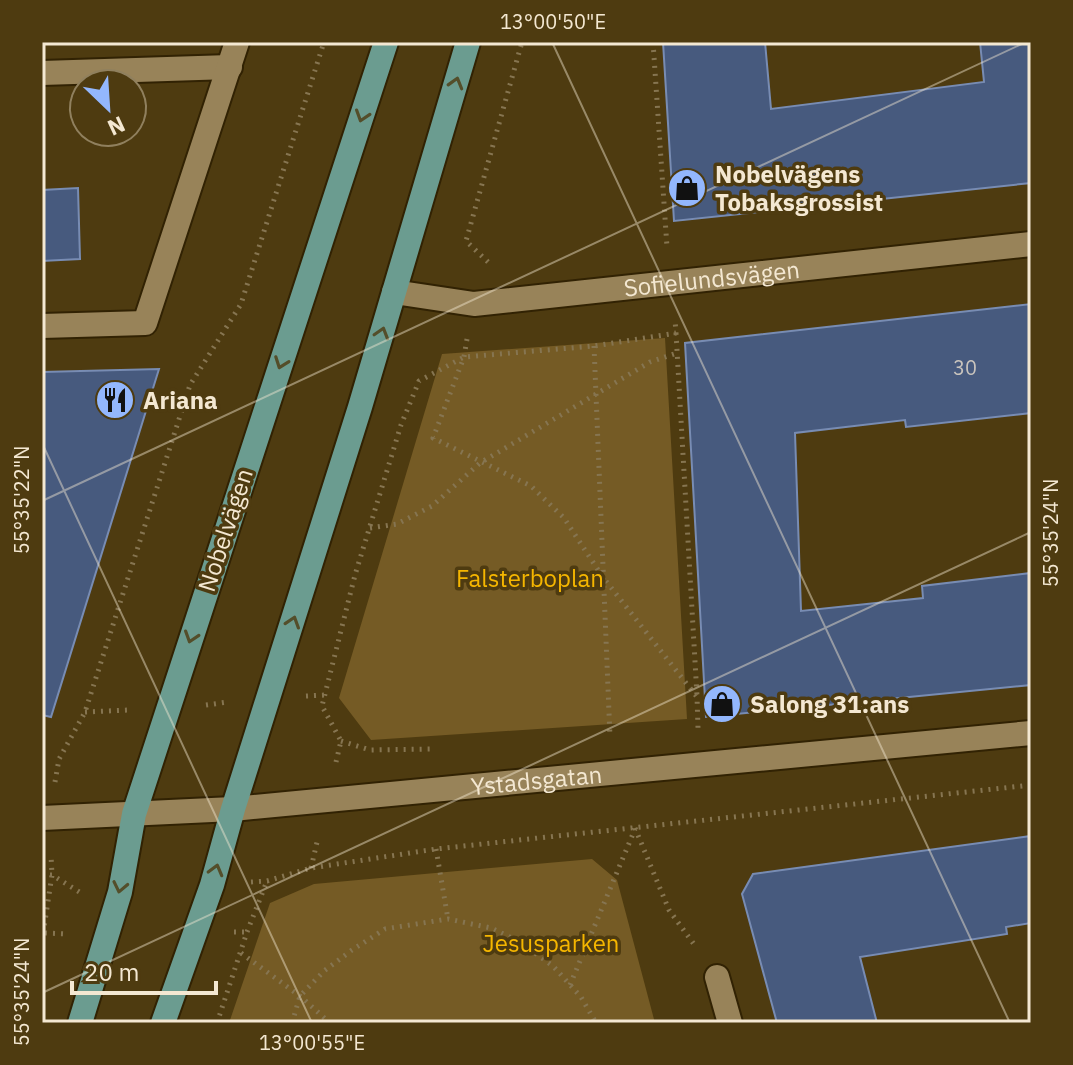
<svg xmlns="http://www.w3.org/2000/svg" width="1073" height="1065" viewBox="0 0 1073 1065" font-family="'IBM Plex Sans',sans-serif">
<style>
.green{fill:#755b25}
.building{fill:#475a7e;stroke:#788cb3;stroke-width:2}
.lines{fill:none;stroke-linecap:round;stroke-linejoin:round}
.minor-casing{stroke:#312203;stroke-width:28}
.major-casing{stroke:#312203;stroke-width:28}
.path{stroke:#867551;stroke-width:5;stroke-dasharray:2 6;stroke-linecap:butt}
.minor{stroke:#988359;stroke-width:24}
.major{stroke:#6b9c90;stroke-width:24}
.oneway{stroke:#544e2a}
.ticks{fill:none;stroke:#f4e8d2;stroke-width:2;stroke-opacity:0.45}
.labels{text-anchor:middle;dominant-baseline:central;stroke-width:7;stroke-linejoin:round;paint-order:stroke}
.number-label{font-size:20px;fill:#c9c4bd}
.poi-label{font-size:24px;font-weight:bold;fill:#f4e8d2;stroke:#4e3b10;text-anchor:start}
.street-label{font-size:24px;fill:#f4e8d2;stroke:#4e3b10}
.park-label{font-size:24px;fill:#f5b600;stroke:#4e3b10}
.neatline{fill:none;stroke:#f4e8d2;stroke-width:3}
.ticks-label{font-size:20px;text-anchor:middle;fill:#f4e8d2}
</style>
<rect width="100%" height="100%" fill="#4e3b10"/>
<path class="green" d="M665,338L687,719L371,740L339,698L442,354Z
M592,859L617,880L655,1023H229L270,903L314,884Z"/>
<path class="building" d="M663,42H765L771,109L984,82L980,42H1031V183L674,221Z
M78,188L80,259L42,261V190Z
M1031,304V413L906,427L905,420L795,433L801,611L923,598L922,586L1031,573V685L706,717L685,343Z
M159,369L51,717L42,715V372Z
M1031,836V923L1006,927L1007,934L860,957L877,1023H777L742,894L753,874Z"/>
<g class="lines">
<defs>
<g id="minor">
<path d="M42,73L230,67"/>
<path id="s1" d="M394,292L474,304L1031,244"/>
<path d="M42,326L145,323L237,42"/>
<path id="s2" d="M42,818L233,809L1031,733"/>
<path d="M717,977L730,1023"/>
</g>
<path id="major" d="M80,1023L120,892L134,814L386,42
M163,1023L212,885L233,809L360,407L468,42"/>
</defs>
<use href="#minor" class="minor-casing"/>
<use href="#major" class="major-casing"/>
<path class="path" d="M653,42L667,247
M488,262L466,241L522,42
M676,333L697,696
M467,339L464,357L433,438L531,486L564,518L602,576L697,697L698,728
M594,346L610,737
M370,528L397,524L432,506L480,463L650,362L677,353
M306,696L325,695
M206,705L228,702
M85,712L129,710
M341,741L370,750L434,749
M336,762L341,741L322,706L355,575L401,425L419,381L464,357L594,346L676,333L675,320
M55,782L59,759L85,712L190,385L241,304L324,42
M635,828L669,910L696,947
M436,849L448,919
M311,868L318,838
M42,875H52L81,893
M251,882L267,881L311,868L436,849L1031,785
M234,932H247
M45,933L68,934
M42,941L52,875L51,855
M241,953L300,996L330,1023
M570,985L635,829
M217,1023L247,932L267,881
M292,1023L300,996L324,971L352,950L385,929L448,919L491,928L518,941L553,966L581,997L596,1023"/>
<use href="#minor" class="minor"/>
<use href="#major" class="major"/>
</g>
<defs><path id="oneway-chevron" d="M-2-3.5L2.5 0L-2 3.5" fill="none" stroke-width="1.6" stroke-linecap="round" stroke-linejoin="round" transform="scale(2)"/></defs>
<g class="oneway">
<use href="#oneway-chevron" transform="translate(456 83) rotate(-74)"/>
<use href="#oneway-chevron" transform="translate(362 116) rotate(108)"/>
<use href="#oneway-chevron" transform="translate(382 333) rotate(-73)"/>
<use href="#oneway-chevron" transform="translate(281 363) rotate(110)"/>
<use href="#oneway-chevron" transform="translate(293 622) rotate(-72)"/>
<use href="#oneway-chevron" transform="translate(191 637) rotate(108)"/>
<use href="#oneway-chevron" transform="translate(216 870) rotate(-75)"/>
<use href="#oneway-chevron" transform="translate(120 887) rotate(102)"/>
</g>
<path class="ticks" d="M552,42L1010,1023M42,443L312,1023M42,501L1026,42M42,993L1031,532"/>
<defs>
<symbol id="shop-disc" viewBox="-11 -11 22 22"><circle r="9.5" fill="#93b7fd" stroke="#4e3b10"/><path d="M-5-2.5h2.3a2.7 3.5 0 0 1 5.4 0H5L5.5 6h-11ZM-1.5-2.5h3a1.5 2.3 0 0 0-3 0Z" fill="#111"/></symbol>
<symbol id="restaurant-disc" viewBox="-11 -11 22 22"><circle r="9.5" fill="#93b7fd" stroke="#4e3b10"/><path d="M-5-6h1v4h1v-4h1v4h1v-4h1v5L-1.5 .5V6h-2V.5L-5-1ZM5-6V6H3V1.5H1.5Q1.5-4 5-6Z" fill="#111"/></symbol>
</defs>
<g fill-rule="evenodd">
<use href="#shop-disc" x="665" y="166" width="44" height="44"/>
<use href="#restaurant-disc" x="93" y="378" width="44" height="44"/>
<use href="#shop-disc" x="700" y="682" width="44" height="44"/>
</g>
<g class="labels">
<g class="number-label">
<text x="965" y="367">30</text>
</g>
<g class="poi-label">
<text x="715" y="174">Nobelvägens<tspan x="715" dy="28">Tobaksgrossist</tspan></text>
<text x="143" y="400">Ariana</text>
<text x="750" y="704">Salong 31:ans</text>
</g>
<g class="street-label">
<text stroke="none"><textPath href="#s1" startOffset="320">Sofielundsvägen</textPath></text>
<text transform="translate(225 530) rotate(-72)">Nobelvägen</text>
<text stroke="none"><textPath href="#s2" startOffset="496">Ystadsgatan</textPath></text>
</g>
<g class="park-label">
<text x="530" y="578">Falsterboplan</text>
<text x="551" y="943">Jesusparken</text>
</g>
</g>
<rect width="1073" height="1065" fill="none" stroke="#4e3b10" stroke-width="88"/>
<g transform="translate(108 108) rotate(155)"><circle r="38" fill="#4e3b10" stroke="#90805e" stroke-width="2"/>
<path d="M0-6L14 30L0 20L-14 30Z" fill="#93b7fd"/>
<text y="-12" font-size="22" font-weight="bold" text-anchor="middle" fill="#f4e8d2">N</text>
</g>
<path d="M72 981v12h144v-12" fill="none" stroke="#f4e8d2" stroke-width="4"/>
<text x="84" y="981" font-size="24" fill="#f4e8d2" stroke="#4e3b10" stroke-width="6" paint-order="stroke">20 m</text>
<rect x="44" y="44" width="985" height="977" class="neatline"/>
<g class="ticks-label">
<text x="553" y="29">13°00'50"E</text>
<text transform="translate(22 500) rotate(-90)" y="7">55°35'22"N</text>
<text transform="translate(1051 533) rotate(-90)" y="7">55°35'24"N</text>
<text transform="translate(22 992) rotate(-90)" y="7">55°35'24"N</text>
<text x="312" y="1050">13°00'55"E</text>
</g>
</svg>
